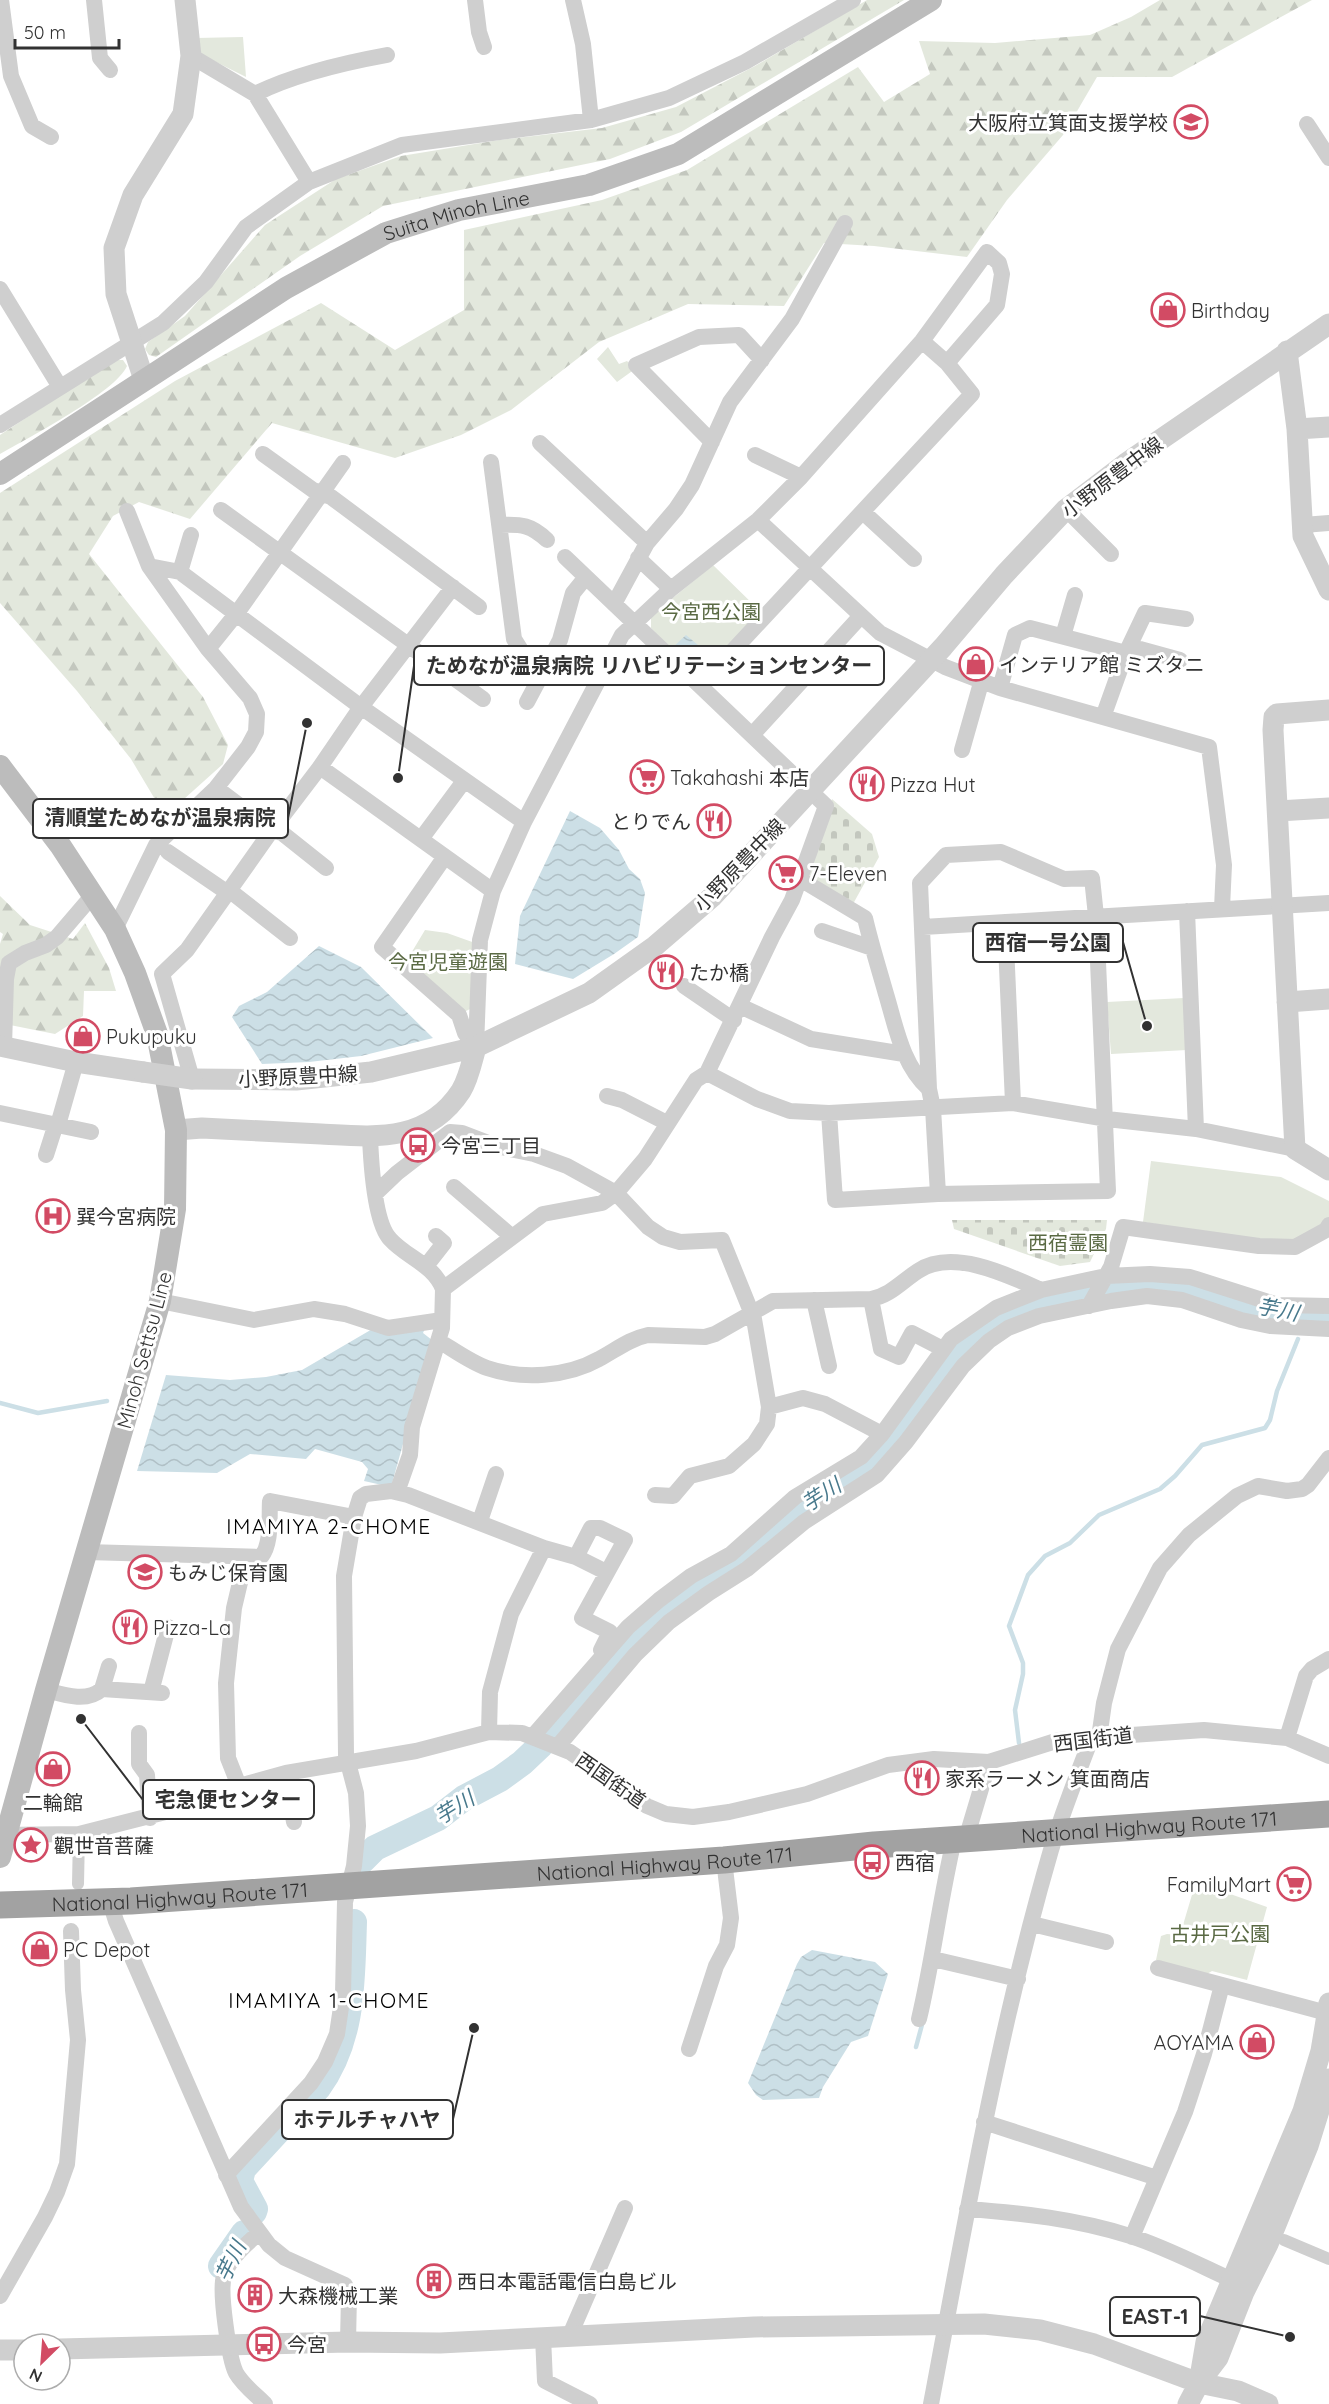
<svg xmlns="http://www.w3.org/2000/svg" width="1329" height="2404" viewBox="0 0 1329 2404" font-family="Quicksand,'Noto Sans JP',sans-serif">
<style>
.green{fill:#e3e8dd}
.forest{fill:url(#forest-firs)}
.cemetery{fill:url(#cemetery-stones)}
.water{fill:url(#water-waves)}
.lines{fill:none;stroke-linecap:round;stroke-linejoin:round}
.stream{stroke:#ccdfe6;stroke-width:4.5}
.river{stroke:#ccdfe6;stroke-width:26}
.pedestrian{stroke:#cfcfcf;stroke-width:12}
.minor{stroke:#cfcfcf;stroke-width:16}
.tertiary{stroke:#cfcfcf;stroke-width:21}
.secondary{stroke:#bcbcbc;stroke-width:22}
.trunk{stroke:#a2a2a2;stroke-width:27}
.tertiary-bridge{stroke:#cfcfcf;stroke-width:21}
.labels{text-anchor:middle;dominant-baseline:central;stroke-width:6;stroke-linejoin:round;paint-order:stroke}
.poi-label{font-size:20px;fill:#323232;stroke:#fff;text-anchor:start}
.street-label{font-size:20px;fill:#323232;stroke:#fff}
.park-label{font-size:20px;fill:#5a6a44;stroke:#fff}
.water-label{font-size:21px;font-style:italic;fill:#48798c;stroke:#fff}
.neighbourhood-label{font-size:21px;letter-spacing:1.5px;fill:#000;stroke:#fff}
.leader{fill:none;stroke:#323232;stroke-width:2}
.callout-dot{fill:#323232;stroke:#fff;stroke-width:2}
.callout{fill:#fff;stroke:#323232;stroke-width:2}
.callout-label{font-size:21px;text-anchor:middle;font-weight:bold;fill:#323232}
</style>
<defs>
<pattern id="forest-firs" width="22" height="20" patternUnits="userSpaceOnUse" patternTransform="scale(1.5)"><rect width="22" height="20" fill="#e3e8dd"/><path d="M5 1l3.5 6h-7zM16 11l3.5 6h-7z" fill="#c3c7be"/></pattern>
<pattern id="cemetery-stones" width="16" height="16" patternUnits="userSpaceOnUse" patternTransform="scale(1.5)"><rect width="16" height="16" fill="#e3e8dd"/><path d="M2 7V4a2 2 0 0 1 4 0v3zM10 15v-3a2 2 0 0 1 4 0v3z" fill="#c3c7be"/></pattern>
<pattern id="water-waves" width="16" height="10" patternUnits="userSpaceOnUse" patternTransform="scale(1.5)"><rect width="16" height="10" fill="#ccdfe6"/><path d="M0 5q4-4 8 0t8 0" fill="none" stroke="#b0c0c6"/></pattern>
</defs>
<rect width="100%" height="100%" fill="#fff"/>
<path class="green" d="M243,37L246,77L202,55L196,38Z
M608,347L619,364L627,361L635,369L617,382L597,359Z
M713,565L760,611L716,660L671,649L651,628V616Z
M425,930L447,933L475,943L472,1008L464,1012L407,960Z
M1184,998L1187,1050L1111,1054L1107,1002Z
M1151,1161L1281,1177L1329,1201V1225L1295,1247L1143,1222Z
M1202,1884L1267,1907L1247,1980L1212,1971L1207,1974L1156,1960L1161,1936L1167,1934L1180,1935L1194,1888Z"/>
<path class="forest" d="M867,0H904L681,132L610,159L383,206L300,256L156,357L149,355L145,349L148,342L185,316L265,225L336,179L401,156L499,140L602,128L676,107L755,66Z
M1160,0H1312L1172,77H1097L1063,135L1007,200L967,257L874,246L824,243L784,306L688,304L599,342L511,410L461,435L395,458L272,423L190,519L139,502L113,516L89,554L203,697L228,745L223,764L174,808L156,801L131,759L77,691L0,603V493L175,381L321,303L395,350L464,310V230L602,200L687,170L858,67L884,102L930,74L919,41L995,43L1090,35L1131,17Z
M114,360H123L127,366C116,392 28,438 0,454V435Z
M0,896L30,925L73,939L85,923L109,968L116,991H84L83,1016L55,1034L0,1023V944L3,934L0,932Z"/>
<path class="cemetery" d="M832,799L872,834L879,857L853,904L807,875L827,821Z
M952,1220H1107L1106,1229L1090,1262L1060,1266L954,1229Z"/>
<path class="water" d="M686,635L716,660L707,670H694L671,649Z
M570,811L600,828L619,850L629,869L640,879L645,893L638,937L614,954L573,979L515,964L520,916Z
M319,946L361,967L433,1038L361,1056L309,1062L262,1064L232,1017L239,1006L267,992Z
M426,1326L423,1333L432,1340L391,1487L364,1481L368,1469L362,1462L315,1449L306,1459L250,1454L217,1473L137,1471L166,1375L230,1380L266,1377L302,1370L374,1328Z
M812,1950L875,1962L888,1974L868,2036L851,2042L823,2087L819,2098L763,2100L756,2095L748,2083L797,1964L801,1957Z"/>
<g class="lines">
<path class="stream" d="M1304,1322L1307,1315
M0,1403L38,1413L107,1401
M1019,1743L1015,1710L1023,1674V1663L1009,1626L1028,1575L1045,1556L1070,1543L1099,1515L1160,1489L1175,1476L1202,1445L1265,1428L1270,1420L1277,1391L1298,1339
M916,2047L923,2021"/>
<path class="river" d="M363,1860L375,1848L438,1818L464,1798L500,1779L522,1763L540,1746L602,1669L656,1616L698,1583L734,1562L792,1512L846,1480L868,1463L891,1439L957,1351L983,1328L1000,1316L1033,1303L1104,1287L1143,1283L1170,1284L1200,1289L1255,1308L1287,1315H1329
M254,2212L255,2209L240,2181L243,2169L318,2088C354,2039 352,1980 354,1922
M221,2266L244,2233"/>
<path class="pedestrian" d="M78,1884L79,1834
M1284,2240L1329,2259"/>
<path class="minor" d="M1,0L11,76L32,126L51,137
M94,0L100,58L110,70
M475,0L479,32L484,47
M573,0L583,44L591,120
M191,56L255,94L309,182
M255,94C295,74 343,63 387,55
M1307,124L1329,158
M0,289L60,387
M0,425L163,323L206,282L246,227L309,182L402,145L591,120L669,98L745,62L853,0
M712,442L636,365L699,337L739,335L762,360
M540,443L647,543
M263,454L313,490L331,497L479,607
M755,455L801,477
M491,462L514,639L524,655L546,669
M1066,509L1111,554
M221,510L483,699
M863,512L914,559
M758,520L880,633L945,667L1000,688L1209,747L1224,865L1222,908
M500,525C522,524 531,525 547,540
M1303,525L1329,523
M638,558L671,589
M149,566L180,572L361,707L524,822
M180,572L191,535
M614,604L647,543L676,509L692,485L730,402L792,319L845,223
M1063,636L1075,595
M208,649L237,613L343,463
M700,686L972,394L947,363L922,341
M1000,688L1015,635L1030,628L1126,653L1140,649L1180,660
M527,702L560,640L573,593L586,577
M1103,717L1126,653L1145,613L1186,619
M752,735L860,617
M962,750L981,683
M320,767L493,891
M216,788L272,830L282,833L326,868
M421,839L464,781
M168,852L228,893L234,894L290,938
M444,858L382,947L459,1015L465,1033L476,1047
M800,879L865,918C871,944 879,969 886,994C896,1027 902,1065 929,1089
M1187,911L1196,1129
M1005,922L1013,1103
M923,927L1329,903
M115,929L156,845L216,788L248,747L256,732L257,714L250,698L208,649L149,566L127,511
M822,931L872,948
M684,986L734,1020
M740,1006L811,1039L904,1054
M4,1047L6,979L9,963L25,953L46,945L57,937L93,895
M476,1047L480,940L493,891L524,822L622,635L671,589L758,520L801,477L922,341L987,252L999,263L1002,274L997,305L947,363
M707,1073L757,1099L790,1111L829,1113L1013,1103L1107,1119L1196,1129L1295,1149
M192,1079L162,974L187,950L272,830L320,767L361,707L453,587
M607,1096L622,1100L667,1123
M0,1113L91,1132
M829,1113L835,1200L938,1194L1108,1191L1096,916L1092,878L1064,879L1001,852L946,855L920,883L929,1089L933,1108L938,1194
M370,1137C371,1161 374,1222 390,1239C407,1258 433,1264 443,1289
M46,1155L54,1130L58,1125L76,1062
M454,1187L511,1236
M376,1193L397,1173L450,1132L462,1133L496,1146L534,1154L567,1166L616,1193L648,1227L663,1237L680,1242L722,1240L754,1319L769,1407L767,1424L754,1444L729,1466L690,1476L673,1496L655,1495
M426,1266L444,1243L436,1236
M871,1299L881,1349L899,1357L912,1333L943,1349
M814,1300L829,1366
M160,1301L254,1320L314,1309L345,1314L388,1328L442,1320
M1089,1306L1111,1267L1123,1227L1259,1246L1295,1247L1326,1230L1329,1225
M439,1341C454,1350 470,1362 487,1368C522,1380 567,1377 599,1359C616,1350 629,1339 648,1335L705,1337L715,1334L773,1301L871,1299C891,1295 901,1282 918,1271C952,1248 1008,1275 1041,1290
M769,1407L803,1398L825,1404L882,1434
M397,1492L410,1455L412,1427L442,1328L443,1289L543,1214L602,1203L616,1193L645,1159L696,1080L707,1073L772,937L792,900L826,806L565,557
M480,1521L496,1474
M86,1552L261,1557C272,1544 269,1517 270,1501L354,1517
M576,1557L591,1528H600L625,1540L582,1618L610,1632L601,1650
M102,1689L109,1666
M46,1690C64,1695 87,1703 102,1689L162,1693
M151,1692L168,1627
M489,1732L490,1692L511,1614L544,1548
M139,1733V1764L147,1775L150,1818
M533,1736L628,1627L659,1600L691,1576L731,1554L795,1497L861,1457L882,1434L951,1339L996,1308L1041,1290L1106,1276L1150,1274L1190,1277L1278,1305L1329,1306
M1099,1738L1104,1703L1118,1649L1160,1568L1189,1535L1237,1496L1258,1486L1287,1491L1302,1489L1308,1485L1329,1458
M1287,1738L1306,1676L1312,1669L1329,1659
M558,1746L635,1655L669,1622L709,1593L747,1569L804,1522L877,1475L906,1442L963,1366L989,1341L1008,1328L1039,1316L1111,1301L1147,1296L1182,1300L1241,1320L1270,1326L1329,1329
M286,1773L294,1822
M239,1786L228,1758L226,1683L234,1608L246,1557
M0,1835L79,1834L193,1805L239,1786L286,1773L416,1751L489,1732L522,1733L570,1752L647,1806L666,1814L693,1817L729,1812L807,1794L888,1765L934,1759L989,1762L1059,1740L1204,1730L1287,1738L1329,1756
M966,1839L989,1762
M110,1902L116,1921L241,2207L269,2245L285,2258L345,2285L349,2295L348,2342
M1032,1924L1106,1942
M933,1959L1018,1979
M1158,1968L1327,2013
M919,2019C933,1960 940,1899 954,1840
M689,2049L716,1966L727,1945L731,1918L724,1860
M984,2122L1157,2178
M226,2175L311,2083L325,2062L337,2034L343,1994L345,1902L354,1866L358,1826L356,1793L346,1755L344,1576L354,1517L360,1498L366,1494L391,1491L408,1495L544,1548L576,1557L606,1572
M967,2209C1022,2213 1077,2219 1130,2236C1165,2247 1199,2265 1232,2280
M259,2233C246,2244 229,2259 224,2276C219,2291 229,2359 236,2373C243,2385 255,2394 265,2404
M1132,2237L1185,2112L1204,2054L1222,1985
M0,2296L45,2217L57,2192L67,2164L78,2040L73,1990L71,1931
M570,2335L625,2208
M543,2337L545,2381L590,2404
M931,2404C966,2218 998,2032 1051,1850C1062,1813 1077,1776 1091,1739"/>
<path class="tertiary" d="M1287,351L1297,429L1303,536L1329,590
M144,380L116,294L114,248L133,195L183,114L191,56L185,0
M1297,429L1329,427
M1329,710L1277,714L1274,717L1273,730L1295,1149L1329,1170
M1278,811L1329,808
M1287,1002L1329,999
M0,1046L76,1062L143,1072
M192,1079L296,1080L371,1072L476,1047L589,993L655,946L712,897L943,647L1004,575L1066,509L1125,464L1329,324
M176,1130L202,1128C241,1130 281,1132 321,1134C376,1137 427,1143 461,1091C469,1078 472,1061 476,1047
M60,2349L348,2342L440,2343L754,2327L984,2324L1040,2330L1094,2344L1199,2383L1238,2391L1268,2404
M0,2350H24
M1199,2383L1206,2342L1303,2111L1321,2051L1329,2003
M1188,2404L1199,2383L1218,2358L1244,2292L1268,2244L1308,2146L1329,2079"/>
<g class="secondary">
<path id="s1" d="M0,474L286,288L386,233L459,210L589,185L678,154L931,0"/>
<path d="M0,766L60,845L115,929L135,973L157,1034L176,1130L175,1209L160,1301L46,1690L0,1857"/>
</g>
<path class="trunk" id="s2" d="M0,1905L131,1901L724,1860L874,1845L1329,1814"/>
<path class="tertiary-bridge" d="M143,1072L192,1079"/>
</g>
<defs>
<symbol id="school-ring" viewBox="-11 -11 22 22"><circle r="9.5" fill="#fff" stroke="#d24b64" stroke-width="1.5"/><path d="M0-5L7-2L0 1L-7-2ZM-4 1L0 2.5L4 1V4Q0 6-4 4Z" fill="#d24b64"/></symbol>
<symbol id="shop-ring" viewBox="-11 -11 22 22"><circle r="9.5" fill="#fff" stroke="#d24b64" stroke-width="1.5"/><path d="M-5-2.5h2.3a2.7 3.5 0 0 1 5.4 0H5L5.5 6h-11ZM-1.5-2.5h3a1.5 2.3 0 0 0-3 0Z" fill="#d24b64"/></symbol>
<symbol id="supermarket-ring" viewBox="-11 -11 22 22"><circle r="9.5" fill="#fff" stroke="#d24b64" stroke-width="1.5"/><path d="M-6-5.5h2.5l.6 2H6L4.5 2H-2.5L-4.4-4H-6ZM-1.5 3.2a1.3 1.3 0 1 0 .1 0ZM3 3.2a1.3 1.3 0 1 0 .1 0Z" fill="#d24b64"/></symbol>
<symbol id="restaurant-ring" viewBox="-11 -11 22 22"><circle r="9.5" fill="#fff" stroke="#d24b64" stroke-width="1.5"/><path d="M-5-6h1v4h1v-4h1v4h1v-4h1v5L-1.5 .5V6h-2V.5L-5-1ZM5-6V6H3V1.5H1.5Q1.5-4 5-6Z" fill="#d24b64"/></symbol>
<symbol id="bus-ring" viewBox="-11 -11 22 22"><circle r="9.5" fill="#fff" stroke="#d24b64" stroke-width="1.5"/><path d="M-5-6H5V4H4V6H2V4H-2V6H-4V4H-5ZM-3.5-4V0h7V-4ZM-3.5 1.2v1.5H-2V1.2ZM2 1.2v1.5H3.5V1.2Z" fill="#d24b64"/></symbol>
<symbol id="hospital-ring" viewBox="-11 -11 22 22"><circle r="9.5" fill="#fff" stroke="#d24b64" stroke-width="1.5"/><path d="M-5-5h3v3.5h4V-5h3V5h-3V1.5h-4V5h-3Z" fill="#d24b64"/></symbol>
<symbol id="sight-ring" viewBox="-11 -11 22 22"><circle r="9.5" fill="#fff" stroke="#d24b64" stroke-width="1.5"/><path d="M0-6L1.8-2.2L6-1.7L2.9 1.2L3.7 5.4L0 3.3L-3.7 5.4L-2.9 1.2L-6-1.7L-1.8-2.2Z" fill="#d24b64"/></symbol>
<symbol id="building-ring" viewBox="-11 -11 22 22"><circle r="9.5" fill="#fff" stroke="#d24b64" stroke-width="1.5"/><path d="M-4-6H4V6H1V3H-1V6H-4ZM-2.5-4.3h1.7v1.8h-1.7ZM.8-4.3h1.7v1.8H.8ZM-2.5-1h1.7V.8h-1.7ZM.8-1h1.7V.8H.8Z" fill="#d24b64"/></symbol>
</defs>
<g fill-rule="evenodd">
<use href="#school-ring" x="1172" y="103" width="38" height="38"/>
<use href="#shop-ring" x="1149" y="291" width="38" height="38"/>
<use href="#shop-ring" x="957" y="645" width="38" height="38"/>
<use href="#supermarket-ring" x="628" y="758" width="38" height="38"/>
<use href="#restaurant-ring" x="848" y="765" width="38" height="38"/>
<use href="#restaurant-ring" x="695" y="802" width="38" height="38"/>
<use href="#supermarket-ring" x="767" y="854" width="38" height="38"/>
<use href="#restaurant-ring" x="647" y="953" width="38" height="38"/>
<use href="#shop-ring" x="64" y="1017" width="38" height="38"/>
<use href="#bus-ring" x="399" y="1126" width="38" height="38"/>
<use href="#hospital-ring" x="34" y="1197" width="38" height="38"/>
<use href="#school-ring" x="126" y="1553" width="38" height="38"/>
<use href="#restaurant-ring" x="111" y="1608" width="38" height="38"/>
<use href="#shop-ring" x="34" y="1750" width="38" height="38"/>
<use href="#restaurant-ring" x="903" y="1759" width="38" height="38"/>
<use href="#sight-ring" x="12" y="1826" width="38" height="38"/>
<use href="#bus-ring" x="853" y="1843" width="38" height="38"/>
<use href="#supermarket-ring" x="1275" y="1865" width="38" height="38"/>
<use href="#shop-ring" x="21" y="1930" width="38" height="38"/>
<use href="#shop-ring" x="1238" y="2023" width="38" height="38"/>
<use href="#building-ring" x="415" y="2262" width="38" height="38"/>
<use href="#building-ring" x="236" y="2276" width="38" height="38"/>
<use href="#bus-ring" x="245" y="2325" width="38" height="38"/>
</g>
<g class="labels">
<g class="poi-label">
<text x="1168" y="122" text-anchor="end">大阪府立箕面支援学校</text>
<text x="1191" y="310">Birthday</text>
<text x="999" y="664">インテリア館 ミズタニ</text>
<text x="670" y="777">Takahashi 本店</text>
<text x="890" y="784">Pizza Hut</text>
<text x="691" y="821" text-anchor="end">とりでん</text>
<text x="809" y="873">7-Eleven</text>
<text x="689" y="972">たか橋</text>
<text x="106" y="1036">Pukupuku</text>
<text x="441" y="1145">今宮三丁目</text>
<text x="76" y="1216">巽今宮病院</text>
<text x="168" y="1572">もみじ保育園</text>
<text x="153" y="1627">Pizza-La</text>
<text x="945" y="1778">家系ラーメン 箕面商店</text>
<text x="53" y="1802" text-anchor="middle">二輪館</text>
<text x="54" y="1845">觀世音菩薩</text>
<text x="895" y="1862">西宿</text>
<text x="1271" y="1884" text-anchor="end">FamilyMart</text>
<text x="63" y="1949">PC Depot</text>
<text x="1234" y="2042" text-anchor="end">AOYAMA</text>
<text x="457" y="2281">西日本電話電信白島ビル</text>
<text x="278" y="2295">大森機械工業</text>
<text x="287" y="2344">今宮</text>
</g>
<g class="street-label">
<text stroke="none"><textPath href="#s1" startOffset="528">Suita Minoh Line</textPath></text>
<text transform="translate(1112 477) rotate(-37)">小野原豊中線</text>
<text transform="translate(739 865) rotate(-46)">小野原豊中線</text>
<text transform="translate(298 1076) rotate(-3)">小野原豊中線</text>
<text transform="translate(144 1350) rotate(-75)">Minoh Settsu Line</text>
<text transform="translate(1093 1739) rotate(-7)">西国街道</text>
<text transform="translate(611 1780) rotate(35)">西国街道</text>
<text stroke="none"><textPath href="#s2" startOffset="1152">National Highway Route 171</textPath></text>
<text stroke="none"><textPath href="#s2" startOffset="666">National Highway Route 171</textPath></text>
<text stroke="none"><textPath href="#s2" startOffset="180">National Highway Route 171</textPath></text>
</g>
<g class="park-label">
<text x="711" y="611">今宮西公園</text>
<text x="448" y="961">今宮児童遊園</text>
<text x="1068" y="1242">西宿霊園</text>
<text x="1220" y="1933">古井戸公園</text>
</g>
<g class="water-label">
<text transform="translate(1278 1309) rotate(11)">芋川</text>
<text transform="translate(821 1494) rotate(-33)">芋川</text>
<text transform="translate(454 1807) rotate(-32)">芋川</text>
<text transform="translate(230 2261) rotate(-64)">芋川</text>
</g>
<g class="neighbourhood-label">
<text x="329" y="1526">IMAMIYA 2-CHOME</text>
<text x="329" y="2000">IMAMIYA 1-CHOME</text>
</g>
</g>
<path class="leader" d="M398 778L414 666M307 723L288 818M1147 1026L1123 942M81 1719L143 1800M474 2028L453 2119M1290 2337L1200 2316"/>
<g class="callout-dot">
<circle cx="398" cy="778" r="6"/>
<circle cx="307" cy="723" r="6"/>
<circle cx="1147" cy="1026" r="6"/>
<circle cx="81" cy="1719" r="6"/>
<circle cx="474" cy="2028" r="6"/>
<circle cx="1290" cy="2337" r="6"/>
</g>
<g class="callout">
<rect x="414" y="646" width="470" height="39" rx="6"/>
<rect x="33" y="799" width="255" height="39" rx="6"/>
<rect x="973" y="923" width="150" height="39" rx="6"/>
<rect x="143" y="1780" width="171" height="39" rx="6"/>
<rect x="282" y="2100" width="171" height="39" rx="6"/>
<rect x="1110" y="2297" width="90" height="39" rx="6"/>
</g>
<g class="callout-label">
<text x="649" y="673">ためなが温泉病院 リハビリテーションセンター</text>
<text x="160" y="825">清順堂ためなが温泉病院</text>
<text x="1048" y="950">西宿一号公園</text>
<text x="228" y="1807">宅急便センター</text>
<text x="367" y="2127">ホテルチャハヤ</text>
<text x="1155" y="2324">EAST-1</text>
</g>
<g transform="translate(42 2362) rotate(205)"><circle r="28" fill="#ffffff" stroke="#adadad" stroke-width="1.5"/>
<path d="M0-4.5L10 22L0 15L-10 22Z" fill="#d24b64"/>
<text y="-9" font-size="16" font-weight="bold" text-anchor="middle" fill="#323232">N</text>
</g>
<path d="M15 39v9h104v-9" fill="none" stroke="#323232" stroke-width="3"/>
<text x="24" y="39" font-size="18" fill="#323232" stroke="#ffffff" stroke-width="4.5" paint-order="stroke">50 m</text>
</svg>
